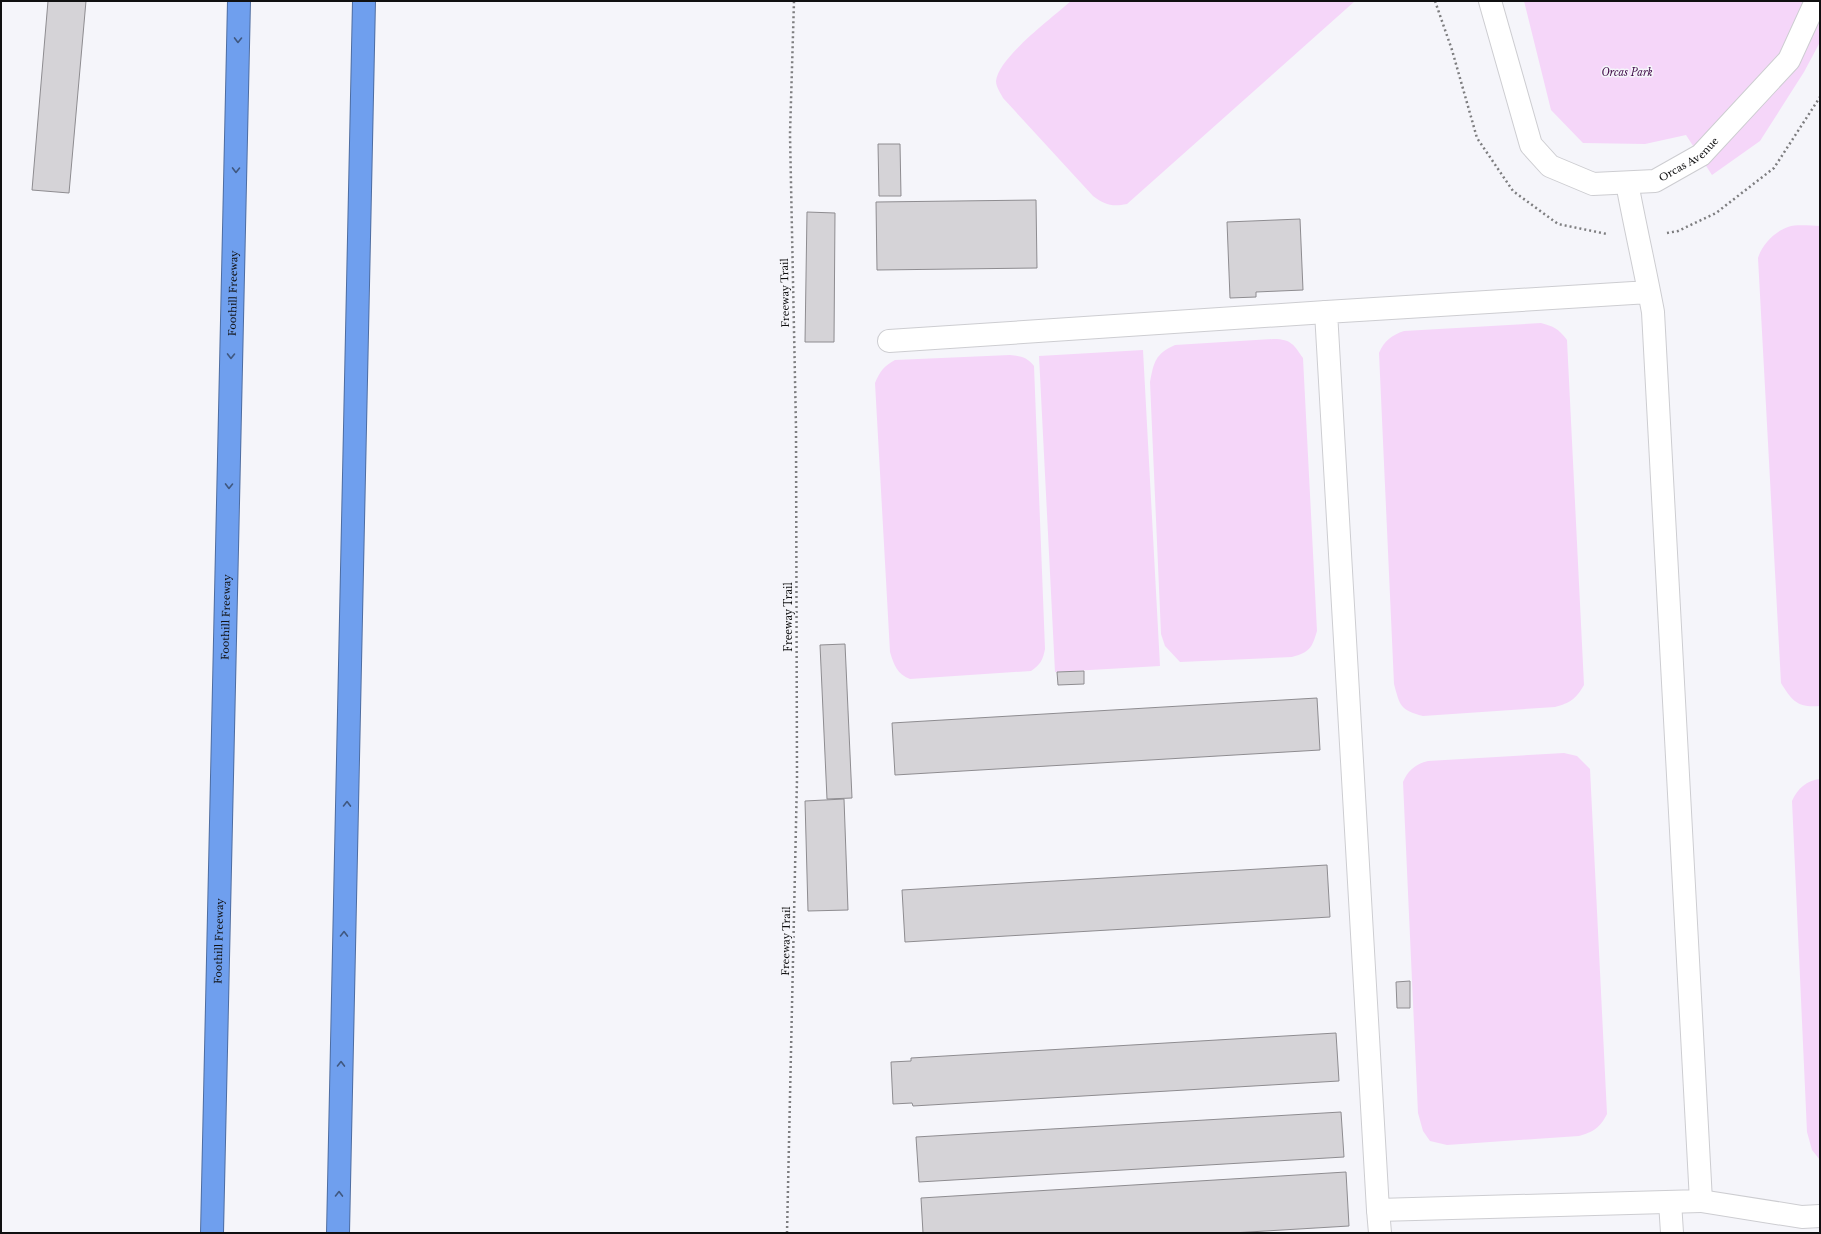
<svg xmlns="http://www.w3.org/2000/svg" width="1821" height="1234" viewBox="0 0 1821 1234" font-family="'Libre Baskerville',serif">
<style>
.green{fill:#f5d6f9}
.building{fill:#d5d3d7;stroke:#8e8c90}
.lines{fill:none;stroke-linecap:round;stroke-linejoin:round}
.minor-casing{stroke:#cdcdd1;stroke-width:24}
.highway-casing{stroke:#4e6da1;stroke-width:24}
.path{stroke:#7d7d7f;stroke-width:2.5;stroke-dasharray:2 3;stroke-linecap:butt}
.minor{stroke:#fff;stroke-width:22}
.highway{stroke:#6f9fee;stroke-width:22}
.oneway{stroke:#405880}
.labels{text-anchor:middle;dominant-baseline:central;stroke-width:3;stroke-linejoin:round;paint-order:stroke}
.park-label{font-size:10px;font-style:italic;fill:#410d49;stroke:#f5f5fa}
.street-label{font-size:10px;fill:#101011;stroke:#f5f5fa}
</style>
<rect width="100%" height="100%" fill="#f5f5fa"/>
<path class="green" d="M1071,1H1355L1127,204C1112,207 1105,205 1093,196L1003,98C1001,94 996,87 996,81C999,57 1052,18 1071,1Z
M1524,1H1820V42L1804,72L1760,141L1712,175L1686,135L1645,144L1583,143L1551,110Z
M1820,226V706C1798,708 1792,701 1781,683L1758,258C1762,245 1774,232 1788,227C1797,224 1811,226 1820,226Z
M1541,323C1553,326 1559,329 1567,340L1584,685C1576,699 1570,703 1555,707L1423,716C1400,710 1400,706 1394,684L1379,353C1384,341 1392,335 1404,331Z
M1274,339C1291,339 1294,345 1303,358L1317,631C1312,648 1310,652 1292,657L1180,662L1165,646L1161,634L1150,382C1154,362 1155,354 1175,345Z
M1143,350L1160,666L1055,672L1039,356Z
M1010,355C1021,356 1027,357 1034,366L1045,649C1043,660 1040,665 1031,671L910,679C897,674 894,665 890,652L875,383C880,371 884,366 895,360Z
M1564,753L1577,756L1590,769L1607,1114C1600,1128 1593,1132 1579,1136L1447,1145L1430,1141L1423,1131L1418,1113L1403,782C1408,770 1416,764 1428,761Z
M1820,779V1160L1812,1150L1807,1132L1792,801C1797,789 1807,780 1820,779Z"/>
<path class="building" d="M48,1H86L69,193L32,190Z
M878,144H900L901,196H879Z
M1036,200L1037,268L877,270L876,202Z
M807,212L835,213L834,342H805Z
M1300,219L1303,290L1256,292V297L1230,298L1227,222Z
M845,644L852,798L827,799L820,645Z
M1084,671V684L1058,685L1057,672Z
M1317,698L1320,750L895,775L892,723Z
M844,799L848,910L808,911L805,801Z
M1327,865L1330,917L905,942L902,890Z
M1410,981V1008H1397L1396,982Z
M1336,1033L1339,1081L913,1106L912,1103L893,1104L891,1062L911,1061V1058Z
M1341,1112L1344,1157L919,1182L916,1137Z
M1346,1172L1349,1226L1232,1233H923L921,1198Z"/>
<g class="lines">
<defs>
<g id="minor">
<path id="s1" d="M1490,1L1531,145L1550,166L1593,184L1655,181L1701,155L1789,60L1816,1"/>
<path d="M1627,183C1635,226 1645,269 1653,312L1701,1201L1378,1210L1326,312L1649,292"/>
<path d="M889,341L1326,312"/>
<path d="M1701,1201L1802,1217L1820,1216"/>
<path d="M1670,1202L1672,1233"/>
<path d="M1378,1210L1380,1233"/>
</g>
<g id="highway">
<path id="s2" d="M212,1233L239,1"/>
<path d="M338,1233L364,1"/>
</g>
</defs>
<use href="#minor" class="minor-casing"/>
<use href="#highway" class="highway-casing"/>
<path class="path" d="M1435,1L1452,50L1477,138L1513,191L1558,224L1607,234
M1667,233L1678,231L1716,213L1774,168L1820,97
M787,1233L797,779L796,428L790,134L794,1"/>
<use href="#minor" class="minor"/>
<use href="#highway" class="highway"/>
</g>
<defs><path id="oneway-chevron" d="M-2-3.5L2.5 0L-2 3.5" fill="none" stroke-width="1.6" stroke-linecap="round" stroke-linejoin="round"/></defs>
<g class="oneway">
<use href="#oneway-chevron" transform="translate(238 40) rotate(91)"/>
<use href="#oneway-chevron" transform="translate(236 170) rotate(91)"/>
<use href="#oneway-chevron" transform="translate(231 356) rotate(91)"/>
<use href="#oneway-chevron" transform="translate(229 486) rotate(91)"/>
<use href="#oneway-chevron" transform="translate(347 804) rotate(-89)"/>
<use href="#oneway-chevron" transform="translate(344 934) rotate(-89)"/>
<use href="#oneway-chevron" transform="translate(341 1064) rotate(-89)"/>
<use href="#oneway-chevron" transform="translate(339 1194) rotate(-89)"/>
</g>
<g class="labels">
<g class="park-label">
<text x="1627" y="72">Orcas Park</text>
</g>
<g class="street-label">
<text stroke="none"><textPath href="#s1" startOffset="327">Orcas Avenue</textPath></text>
<text stroke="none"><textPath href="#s2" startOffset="940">Foothill Freeway</textPath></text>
<text transform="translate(785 293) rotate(-91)">Freeway Trail</text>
<text stroke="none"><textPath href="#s2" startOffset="616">Foothill Freeway</textPath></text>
<text transform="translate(788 617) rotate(-90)">Freeway Trail</text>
<text stroke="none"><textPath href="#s2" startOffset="292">Foothill Freeway</textPath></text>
<text transform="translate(786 941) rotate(-89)">Freeway Trail</text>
</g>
</g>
<rect width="1821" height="1234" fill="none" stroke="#101011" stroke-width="4"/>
</svg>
